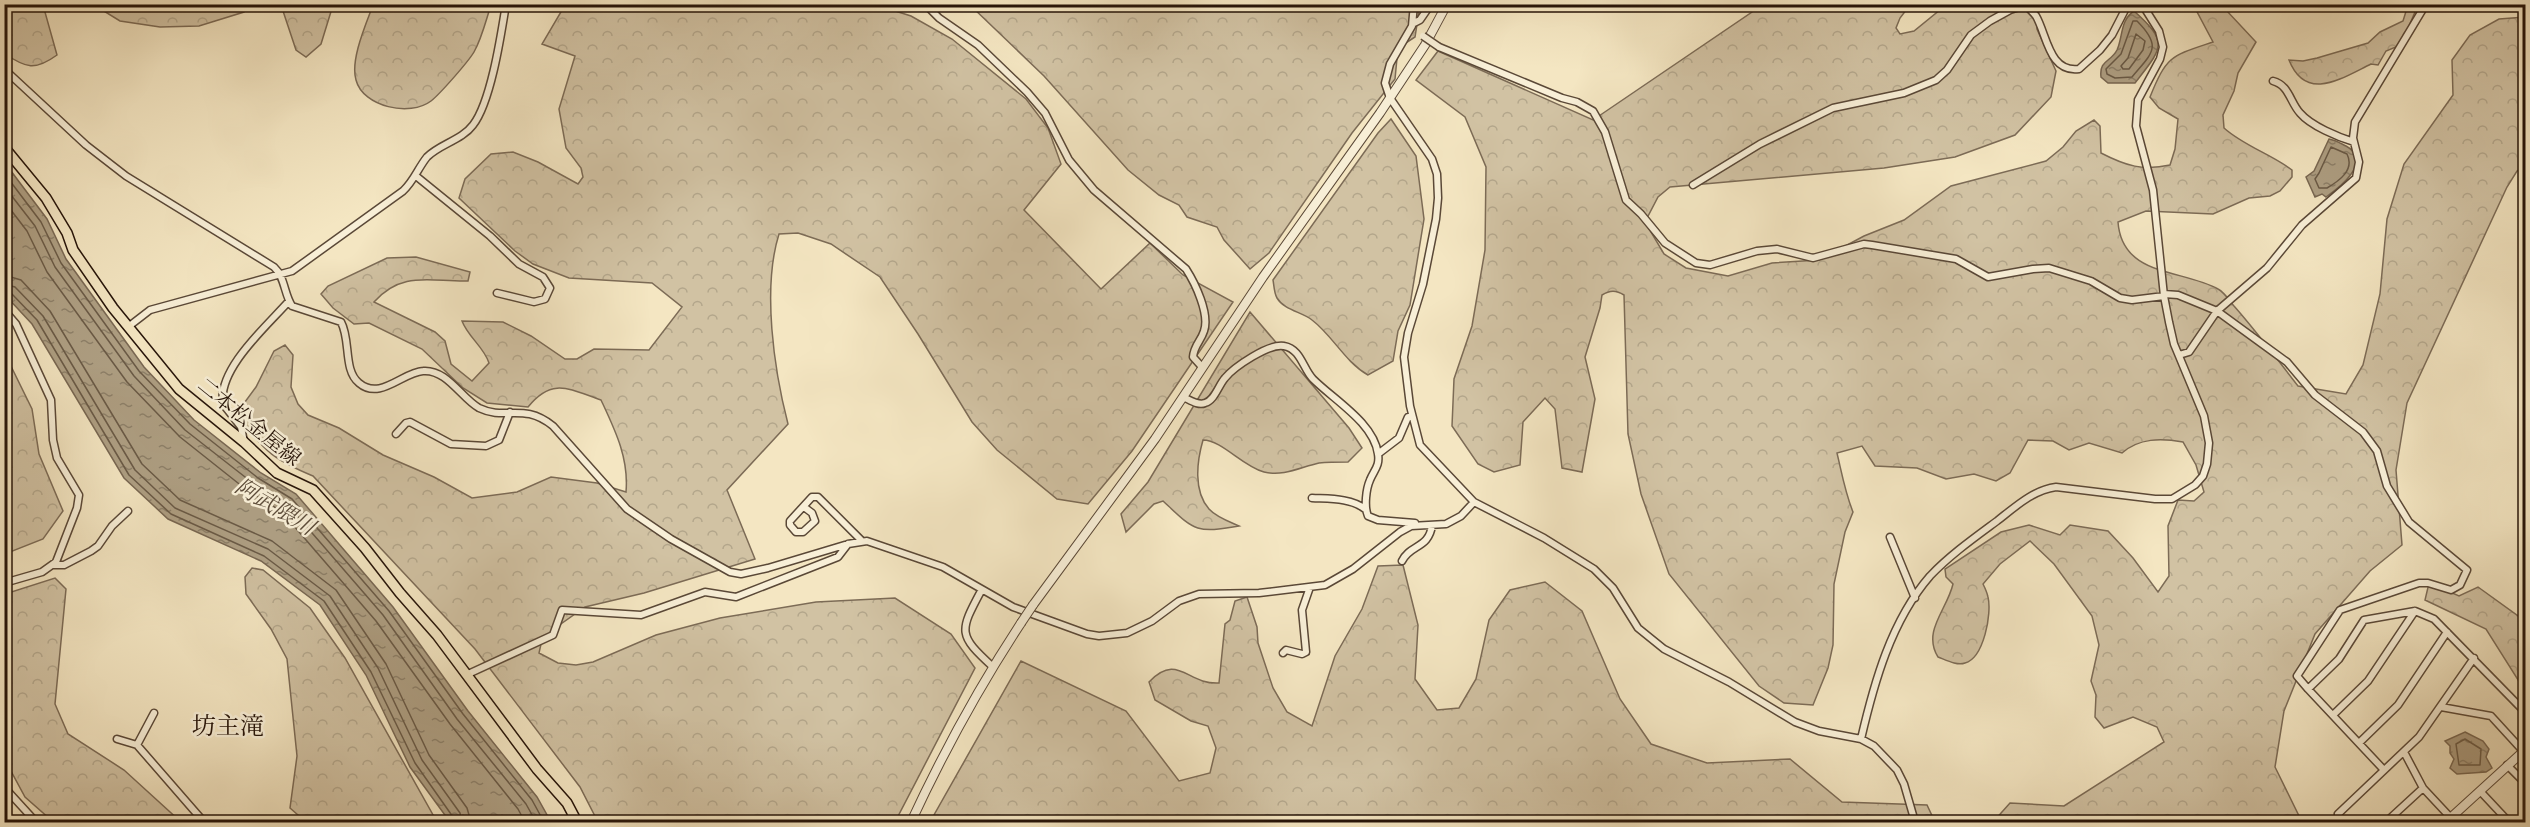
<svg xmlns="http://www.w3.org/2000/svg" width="2530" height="827" viewBox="0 0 2530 827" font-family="Cardo,'Noto Serif JP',serif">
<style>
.forest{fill:url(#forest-crowns);stroke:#7c6b56;stroke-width:1.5}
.water{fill:url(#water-ripples);stroke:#786752;stroke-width:1.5}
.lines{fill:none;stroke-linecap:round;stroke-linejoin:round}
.shore{stroke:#6a5a46;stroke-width:1.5}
.minor-casing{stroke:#5a4837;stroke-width:9}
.tertiary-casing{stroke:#5a4837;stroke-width:10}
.primary-casing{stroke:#261409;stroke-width:12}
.minor{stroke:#f8efd7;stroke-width:6}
.tertiary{stroke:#f8efd7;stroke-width:8}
.primary{stroke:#f4e6c2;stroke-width:9}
.minor-bridge-casing{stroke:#5a4837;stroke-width:9;stroke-linecap:butt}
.tertiary-bridge-casing{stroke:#5a4837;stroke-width:10;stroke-linecap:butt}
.minor-bridge{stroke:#f8efd7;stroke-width:6}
.tertiary-bridge{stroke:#f8efd7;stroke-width:8}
.labels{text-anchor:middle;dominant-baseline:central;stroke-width:5;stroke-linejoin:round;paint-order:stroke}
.street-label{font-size:21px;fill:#261409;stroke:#f8efd7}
.water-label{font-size:22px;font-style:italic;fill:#5c4c3a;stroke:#f8efd7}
.quarter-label{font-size:24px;fill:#261409;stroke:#f8efd7}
</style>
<defs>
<pattern id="forest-crowns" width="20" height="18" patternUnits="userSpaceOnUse" patternTransform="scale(1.5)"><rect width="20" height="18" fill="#d1c2a3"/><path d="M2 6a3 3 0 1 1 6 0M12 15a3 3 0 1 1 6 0" fill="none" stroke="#b3a68b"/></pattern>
<pattern id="water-ripples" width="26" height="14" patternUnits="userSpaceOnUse" patternTransform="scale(1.5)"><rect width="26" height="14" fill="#ae9f83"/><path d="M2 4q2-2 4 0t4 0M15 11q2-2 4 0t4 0" fill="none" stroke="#8d8069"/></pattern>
</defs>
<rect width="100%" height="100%" fill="#f4e6c2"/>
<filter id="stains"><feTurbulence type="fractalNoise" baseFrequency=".00333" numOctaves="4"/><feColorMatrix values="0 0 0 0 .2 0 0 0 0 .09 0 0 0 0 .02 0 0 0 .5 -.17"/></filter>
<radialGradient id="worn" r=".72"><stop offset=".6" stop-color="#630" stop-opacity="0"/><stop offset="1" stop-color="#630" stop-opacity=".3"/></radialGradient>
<path class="forest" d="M873,4L911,16L952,39L1026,99L1048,128L1061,164L1024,210L1101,289L1150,243L1183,275L1233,302L1132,451L1088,504L1057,499L997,450L972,422L918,334L880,277L831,244L798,233L779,234C762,288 774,370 788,424L727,490L755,559L644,593L585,607L551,631L541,644L539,653L558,663L576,665L593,662L656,635L720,618L816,602L895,598L951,634L975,668L895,822H598L580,787L475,649L313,476C277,461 263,452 241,418L242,406L256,387L274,351L285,345L293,355L291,387L298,404L308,415L339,428L383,455L434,477L472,498L517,492L551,477L597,483L626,492C629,458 615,430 601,400C569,389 552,377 528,407L487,403L463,388L422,349L369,323L354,324L333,308L321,294L328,286L387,258L416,257L470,272L468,281C431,282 402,270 374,302L435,332L445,341L451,364L472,381L489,363C484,347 468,337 462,321L503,322L531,336L565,359H577L594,349L649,350L682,307L652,283L569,278L533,264L515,251L459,198L465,179L491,154L513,152L538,162L578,184L583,177L581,168L566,148L559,109L575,56L542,44L565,5Z
M4,5H43L57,55C35,71 26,68 5,54Z
M94,5H248L244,12L199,26L160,27L120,21Z
M281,5H333L321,44L306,57L296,50Z
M373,5V4L491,5C486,20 482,38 474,52C468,62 440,94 431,101C410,117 363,107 356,80C350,60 366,24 373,5Z
M970,5H1420L1415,37L1398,48L1395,79L1352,133L1269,253L1250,269L1224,240L1217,227L1187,217L1179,205L1159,195L1128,170L1044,76Z
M1754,5H1910L1900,18L1896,28L1900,34L1914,31L1946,5H2039L2037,29L2056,71L2051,97L2015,135L1955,157L1884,168L1670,187L1658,197L1645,222L1664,254L1686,268L1728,276L1772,263L1819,260L1864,236L1904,220L1951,186L2046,161L2063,147L2076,131L2094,120L2100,126L2101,153C2126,166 2143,171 2170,165L2175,149L2178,119L2159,108L2150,97C2167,55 2171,56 2213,42L2195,8L2197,5H2225L2226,10L2256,42L2238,73L2234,91L2223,115L2224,128C2244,146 2271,154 2292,170V177L2280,191L2270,196L2249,198L2213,214L2146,211L2118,222C2122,277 2182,269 2218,289C2224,292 2230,301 2234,306C2257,332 2277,359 2298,386L2346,394L2363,365L2380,294L2387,219L2404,164L2453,95L2452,60L2470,35L2499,19L2525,17V166L2517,171L2507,187L2407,403L2396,470L2402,545L2370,571L2315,634L2284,711L2275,767L2302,822H1993L2010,803L2064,806L2164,742L2157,727L2133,717L2104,728L2095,717L2096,695L2091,681L2099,645L2092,616L2054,564L2030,541L2000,564L1983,584C1985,588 1987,592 1988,597C1992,613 1984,658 1965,663C1957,666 1946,660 1938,657C1922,631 1947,610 1953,584L1946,577L1945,569L2001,532L2029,525L2060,535L2070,525L2108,531L2133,558L2158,592L2169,576L2168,526L2178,500L2194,501L2204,492L2196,465L2183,442C2161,438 2139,438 2122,453L2089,443L2069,450L2053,441L2028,440L2010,473L1996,481L1974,474L1946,479L1917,468L1875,466L1862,446L1837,453C1842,474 1845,492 1853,512L1845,532L1834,584L1833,645L1828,668L1813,705L1784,703L1759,686L1669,574L1641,494L1628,434L1624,295C1616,290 1610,290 1602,295L1600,308L1585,357L1595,399L1582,472L1562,468L1555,409L1545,398L1523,422L1520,465L1494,472L1478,464L1452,426L1454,379L1472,326L1485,250L1486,167L1465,117L1416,80L1438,51L1593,120L1752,12Z
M2408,5H2418L2406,33L2396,47L2386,51L2378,65L2371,64C2342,78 2306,103 2289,60L2303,61L2317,58L2368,43L2380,32L2403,21Z
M1391,119L1416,156L1424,219L1410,305L1398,331L1393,361L1368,375C1345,362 1333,336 1312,320C1302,312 1284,310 1277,298C1274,293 1274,285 1273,280L1378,133Z
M1250,312L1349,428L1362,448L1348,462C1339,462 1329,462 1319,463C1301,467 1283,477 1264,472C1242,466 1222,440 1203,440C1197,461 1193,491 1209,509C1216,517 1230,522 1239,526C1195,534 1194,530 1163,501L1154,504L1126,532L1121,514L1148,482Z
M5,354L32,409L39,454L63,511L43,539L5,554Z
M1403,565L1418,625L1415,679L1437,710L1459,708L1476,679L1489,620L1510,590L1545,582L1582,611L1620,699L1651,744L1707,763L1790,759L1842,802L1927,805L1935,822H930L1021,661L1126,711L1179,781L1210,773L1216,748L1208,726L1191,721L1155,700L1149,682C1178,652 1187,685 1219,683L1225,624L1230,620L1235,601L1247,597L1257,627L1258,643L1273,688L1287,712L1312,726L1335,656L1362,609L1378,566Z
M252,568L263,570L310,608L345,658L437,822H306L290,808L297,756L287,659L271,629L246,594L245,577Z
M55,578L66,589L55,704L68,734L124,770L181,822H71L50,819L25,797L5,760V594Z
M2429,583L2459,596L2478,587L2525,621V691L2486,629L2425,600Z"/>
<path class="water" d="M2134,11C2170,43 2162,48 2135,83H2108L2101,77C2099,60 2111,62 2117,50C2123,37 2120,20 2134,11Z
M2329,139C2335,140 2340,143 2346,146C2374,161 2339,188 2326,197L2322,194L2315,197L2306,177L2314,171Z
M5,163L47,219L66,259L144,367L194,420L261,473L296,494L393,607L468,711L537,797L551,822H450L410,767L366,675L320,605L261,561L168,519L124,478L32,324L5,295Z
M2465,732L2483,741L2489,749L2486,757L2492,768L2486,772L2457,774L2450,768L2454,759L2450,753V746L2445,741Z"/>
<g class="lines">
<path class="shore" d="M2133,21H2137C2163,47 2152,53 2132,77L2115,78L2107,74L2106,69L2121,54Z
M2136,34L2145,41L2143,50L2129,69H2123L2121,66L2128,58Z
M2331,147L2347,154C2355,170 2339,181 2327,188H2319L2315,179L2319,173Z
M4,173L41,222L61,263L139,371L190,424L258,478L292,499L389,611L463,714L532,800L544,822
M4,186L35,226L55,267L134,376L185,430L254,484L287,504L383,615L457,719L526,804L536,822
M4,201L27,231L47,272L127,382L180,437L248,491L281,511L376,621L450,724L518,809L525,822
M4,275L21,280L50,311L142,464L180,500L272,541L336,590L386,664L429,755L467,808L471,822
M4,284L15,287L43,316L135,470L175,508L268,549L330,596L378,668L422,760L460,813L462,822
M4,291L11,293L37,320L129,475L171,514L264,556L324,601L371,672L415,763L453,817L454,822
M2465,739L2481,749L2480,765H2459L2456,744Z"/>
<defs>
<path id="minor" d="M925,4L939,18L978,45L1027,92L1045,113L1069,160L1094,190L1186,269C1195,283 1210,314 1204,331C1201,341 1194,345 1193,357L1202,367
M1414,4L1412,26L1390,64L1385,83L1390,98L1432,159L1437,174L1438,198L1436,219L1423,284L1408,333L1404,357L1410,406L1420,445L1474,502L1544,538L1594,569L1613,588L1638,628L1664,649L1729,682L1795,722L1819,731L1861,739L1874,746L1897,770L1904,784L1915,822
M1414,23L1420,20L1431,4
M1439,47L1562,98L1577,102L1593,111L1605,132L1626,200L1641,214L1665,243L1696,263L1710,265L1757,251L1777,249L1813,258L1864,244L1872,245L1956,259L1988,277L2033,269L2049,268L2091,281L2120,298L2132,300L2164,296
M4,69L86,145L126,176L274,267C285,277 284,294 292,306L341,322C351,340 343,370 359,383C380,401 403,372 423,371C447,369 461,398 479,408C506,421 523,402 553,426L627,509L671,539L730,572L741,574L768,568L848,544L867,541L943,567L1013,607L1087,634L1099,636L1127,633L1152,621L1179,601L1199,594L1259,593L1325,585L1353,569L1400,532L1411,526L1446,524L1461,516L1474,502
M2273,81C2289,85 2290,102 2300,113C2311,126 2338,137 2354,142
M416,176L490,236L519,264L543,277L550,288L545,299L534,302L497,293
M1693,185L1760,144L1833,108L1904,93L1936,80L1947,70L1971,35L1990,21L2010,10L2026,5C2029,9 2033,12 2036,16C2047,35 2049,73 2079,69L2100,50L2112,35L2128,4
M2164,294L2178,295L2217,311L2287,362L2315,395L2363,432L2377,451L2387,486L2409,522L2467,570L2460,585L2451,590L2428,583H2419L2340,610L2297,676L2308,689
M4,310L16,324L51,400L53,440L57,458L79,495L77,508L56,562L42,572L4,583
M128,327L150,310L292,271L403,191C414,181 418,168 427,157C440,144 462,140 473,125C491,102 501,35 506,4
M2179,355L2189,352L2217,311L2267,268L2302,225L2356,178L2359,162L2353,138L2355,122L2426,4
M1183,397C1190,400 1198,406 1205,403C1215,400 1218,386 1225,378C1234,367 1269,343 1284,346C1301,349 1303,369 1313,379C1334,400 1374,423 1378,454C1380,466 1374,470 1370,480C1366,489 1364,507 1368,516L1378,520L1415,523
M396,434L406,423L410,422L451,444L486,446L499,440L510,412
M244,442L241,427L223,404C217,369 268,325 289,301
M1378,454L1399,438L1408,417H1412
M1312,498C1329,499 1351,498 1365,509
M804,507L812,513L815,521L803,532H796L790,525V521L812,497H818L862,541
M1890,537L1915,598
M1402,561C1410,544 1429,549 1432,525
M53,565H64L91,551L98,546L112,526L128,511
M981,591C959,632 958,635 993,667
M1283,653L1286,650L1302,654L1306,652L1302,610L1310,587
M466,675L553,635L562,610L641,615L705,592L736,597L838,557L848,544
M2441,707L2491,716L2523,751
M2333,715L2368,681L2415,611
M117,739L137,745L204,822
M1861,739C1874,683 1891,621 1930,576C1950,555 1974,538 1997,521C2015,507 2033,490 2056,487L2155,499H2172L2195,485L2203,476L2207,464L2209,443L2204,416L2174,344L2169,322L2164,296L2153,190L2136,126L2138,100L2160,59L2163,47L2159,31L2142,4
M2359,743L2398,705L2447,632
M137,745L154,713
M2404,752L2423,788L2451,818
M2507,765L2526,784
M2384,770L2308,689L2339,659L2364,620L2415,611L2434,619L2526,713
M4,787L36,822
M2480,791L2509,822
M2344,822L2338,814L2419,737L2474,658
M2386,822L2423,788"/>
<path id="tertiary" d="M1033,605L1155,439L1263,277L1380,113L1425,45L1447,4
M911,822C943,753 979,687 1021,623
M2446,822L2526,749"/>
<path id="primary" d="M4,147L46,198L67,233L73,250L113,308L179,389L244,442L277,473L313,490L365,548L400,593L437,635L537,769L567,803L577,822"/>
</defs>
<use href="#minor" class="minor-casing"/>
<use href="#tertiary" class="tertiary-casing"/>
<use href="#primary" class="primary-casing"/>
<use href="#minor" class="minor"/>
<use href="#tertiary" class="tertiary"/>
<use href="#primary" class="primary"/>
<defs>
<path id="minor-bridge" d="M1423,36L1439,47"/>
<path id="tertiary-bridge" d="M1021,623L1033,605"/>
</defs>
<use href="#minor-bridge" class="minor-bridge-casing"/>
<use href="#tertiary-bridge" class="tertiary-bridge-casing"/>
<use href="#minor-bridge" class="minor-bridge"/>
<use href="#tertiary-bridge" class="tertiary-bridge"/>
</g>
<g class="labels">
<g class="street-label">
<text transform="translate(249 422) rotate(39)">二本松金屋線</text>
</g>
<g class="water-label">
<text transform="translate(275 507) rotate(31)">阿武隈川</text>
</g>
<g class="quarter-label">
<text x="228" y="726">坊主滝</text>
</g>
</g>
<rect width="2530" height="827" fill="none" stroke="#f4e6c2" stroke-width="24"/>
<rect x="6" y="6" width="2518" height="815" fill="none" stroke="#261409" stroke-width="3"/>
<rect x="12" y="12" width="2506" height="803" fill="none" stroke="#261409" stroke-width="1.5"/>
<rect width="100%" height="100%" filter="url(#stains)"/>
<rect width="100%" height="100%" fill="url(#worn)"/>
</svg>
